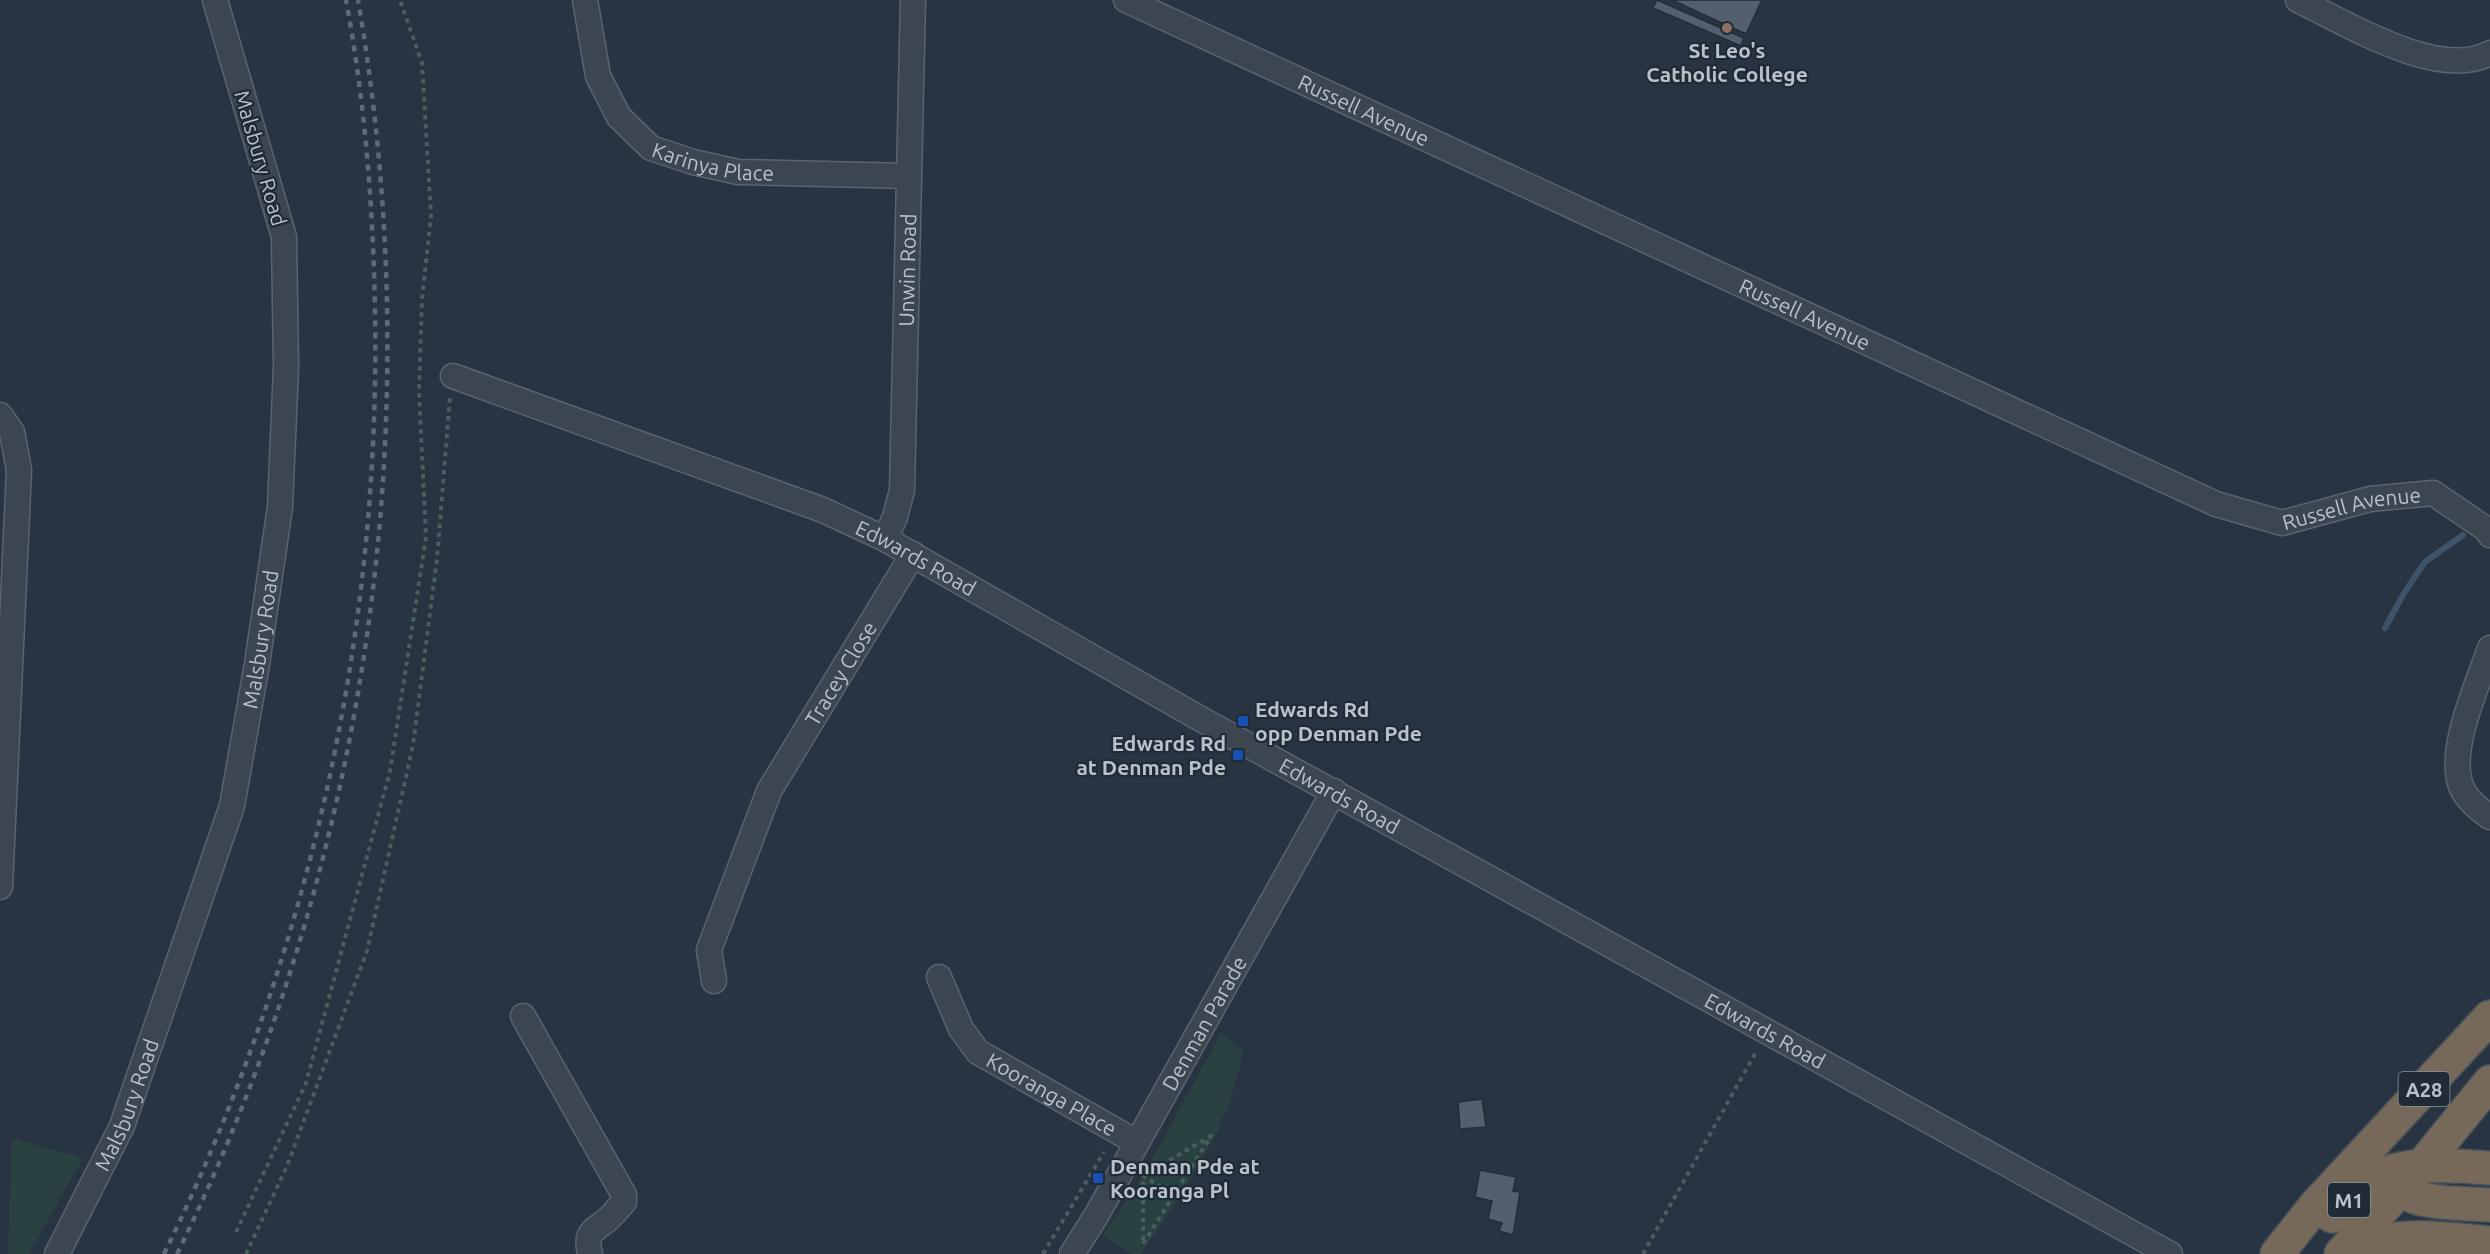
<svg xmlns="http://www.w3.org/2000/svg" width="2490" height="1254" viewBox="0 0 2490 1254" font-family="Ubuntu,sans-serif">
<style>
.green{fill:#2a4142}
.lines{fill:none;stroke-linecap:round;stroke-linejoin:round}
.stream{stroke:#3e5369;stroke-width:6}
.building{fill:#535f6e;stroke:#222d38;stroke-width:1.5}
.minor-casing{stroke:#5a646e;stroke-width:27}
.highway-casing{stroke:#46515b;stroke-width:36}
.path{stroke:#485e5f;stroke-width:4;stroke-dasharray:4.5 4.5;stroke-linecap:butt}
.minor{stroke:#3c4651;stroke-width:24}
.highway{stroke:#776959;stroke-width:33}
.rail{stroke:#5e6a78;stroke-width:4.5;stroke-dasharray:6 6;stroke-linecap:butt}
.education-dot{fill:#8d6e63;stroke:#202b36;stroke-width:2}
.transit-dot{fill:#1a4fb4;stroke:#202b36;stroke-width:2}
.labels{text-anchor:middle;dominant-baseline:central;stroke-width:4.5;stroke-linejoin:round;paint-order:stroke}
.shield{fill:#202b36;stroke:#8b949e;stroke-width:1.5}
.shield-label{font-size:20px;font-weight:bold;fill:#b9c1cb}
.poi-label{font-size:21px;font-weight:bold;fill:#b9c1cb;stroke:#202b36;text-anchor:start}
.street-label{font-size:21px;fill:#b9c1cb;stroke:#202b36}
</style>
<rect width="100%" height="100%" fill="#283441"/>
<path class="green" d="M1221,1033L1244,1051L1228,1109L1218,1124L1224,1121L1178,1200L1141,1254H1131L1103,1235L1143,1176Z
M12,1138L83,1158L29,1254H8Z"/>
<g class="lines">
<path class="stream" d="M2385,628L2404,593L2425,562L2463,535"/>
</g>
<path class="building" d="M1657,0L1744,38L1741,46L1653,8Z
M1672,0H1762L1746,34Z
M1482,1099L1486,1127L1460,1129L1458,1102Z
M1480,1170L1516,1177L1513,1191L1520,1192L1513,1235L1499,1231L1502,1223L1488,1219L1492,1201L1475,1197Z"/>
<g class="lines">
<defs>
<g id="minor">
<path id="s1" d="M585,0L598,76L619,117L651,148L693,162L738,172L908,176"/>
<path id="s2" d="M1126,0L2216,504L2282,523L2370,499L2433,493L2486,529L2490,535"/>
<path d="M2298,0C2346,23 2439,81 2490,53"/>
<path id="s3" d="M453,376L823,510L885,539L1199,718L2170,1254"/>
<path d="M0,415L12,432L19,470L0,887"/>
<path id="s4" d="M885,539L895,517L902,490L913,0"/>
<path d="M2490,648C2478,684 2449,746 2460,783C2464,798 2478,809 2490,817"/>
<path id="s5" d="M939,977L961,1029L978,1052L1136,1142"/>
<path id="s6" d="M714,981L709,950L769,791L913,554"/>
<path d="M523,1016L624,1195V1202C618,1208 613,1215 607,1220C592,1232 585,1232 590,1254"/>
<path id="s7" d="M57,1254L122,1126L232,806L257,664L280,507L286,367L284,237L215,0"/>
<path id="s8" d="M1072,1254L1096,1216L1334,791"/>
</g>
<path id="highway" d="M2388,1174C2399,1208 2461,1202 2490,1205
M2332,1216C2345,1204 2358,1189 2374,1179C2406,1160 2454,1166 2490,1168
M2277,1254L2315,1206L2490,1017
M2341,1254L2420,1168L2490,1082
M2351,1254C2392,1229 2445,1239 2490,1243"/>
</defs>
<use href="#minor" class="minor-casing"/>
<use href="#highway" class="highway-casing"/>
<path class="path" d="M1146,1174L1211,1136L1143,1244V1176L1174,1195
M236,1232L306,1083L390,771L426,537L419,391L422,299L431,216L422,63L400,0
M246,1254L287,1166L367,951L413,745L437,559L450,397
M1043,1254L1104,1152
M1643,1254L1757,1050"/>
<use href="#minor" class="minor"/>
<use href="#highway" class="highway"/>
<path class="rail" d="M164,1254C308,960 381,637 375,309C373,206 365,102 346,0
M177,1254C367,867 431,425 358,0"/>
</g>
<circle class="education-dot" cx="1727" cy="28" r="6"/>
<g class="transit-dot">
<rect x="1237" y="715" width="12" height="12" rx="3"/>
<rect x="1232" y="749" width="12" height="12" rx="3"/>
<rect x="1092" y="1172" width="12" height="12" rx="3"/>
</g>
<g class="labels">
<g class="shield">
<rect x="2398.5" y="1072" width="51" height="34" rx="4.5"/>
<rect x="2328" y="1183" width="42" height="34" rx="4.5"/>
</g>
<g class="shield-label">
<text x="2424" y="1089">A28</text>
<text x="2349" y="1200">M1</text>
</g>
<g class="poi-label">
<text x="1727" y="50" text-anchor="middle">St Leo's<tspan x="1727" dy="24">Catholic College</tspan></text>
<text x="1255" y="709">Edwards Rd<tspan x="1255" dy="24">opp Denman Pde</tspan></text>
<text x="1226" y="743" text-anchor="end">Edwards Rd<tspan x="1226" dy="24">at Denman Pde</tspan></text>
<text x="1110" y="1166">Denman Pde at<tspan x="1110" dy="24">Kooranga Pl</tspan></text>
</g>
<g class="street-label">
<text stroke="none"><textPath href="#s2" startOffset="262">Russell Avenue</textPath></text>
<text stroke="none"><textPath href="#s1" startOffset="232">Karinya Place</textPath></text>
<text transform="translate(261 158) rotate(74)">Malsbury Road</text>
<text stroke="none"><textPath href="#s4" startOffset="272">Unwin Road</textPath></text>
<text stroke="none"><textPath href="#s2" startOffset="748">Russell Avenue</textPath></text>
<text stroke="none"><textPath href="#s2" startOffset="1341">Russell Avenue</textPath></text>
<text stroke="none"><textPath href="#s3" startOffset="498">Edwards Road</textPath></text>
<text stroke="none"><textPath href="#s7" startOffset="651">Malsbury Road</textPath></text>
<text stroke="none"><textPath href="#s6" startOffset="339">Tracey Close</textPath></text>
<text stroke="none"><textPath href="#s3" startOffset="984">Edwards Road</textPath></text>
<text stroke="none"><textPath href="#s8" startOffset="266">Denman Parade</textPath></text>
<text stroke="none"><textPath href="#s3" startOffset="1470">Edwards Road</textPath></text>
<text stroke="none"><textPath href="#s5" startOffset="170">Kooranga Place</textPath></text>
<text stroke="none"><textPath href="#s7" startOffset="165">Malsbury Road</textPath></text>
</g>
</g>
</svg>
